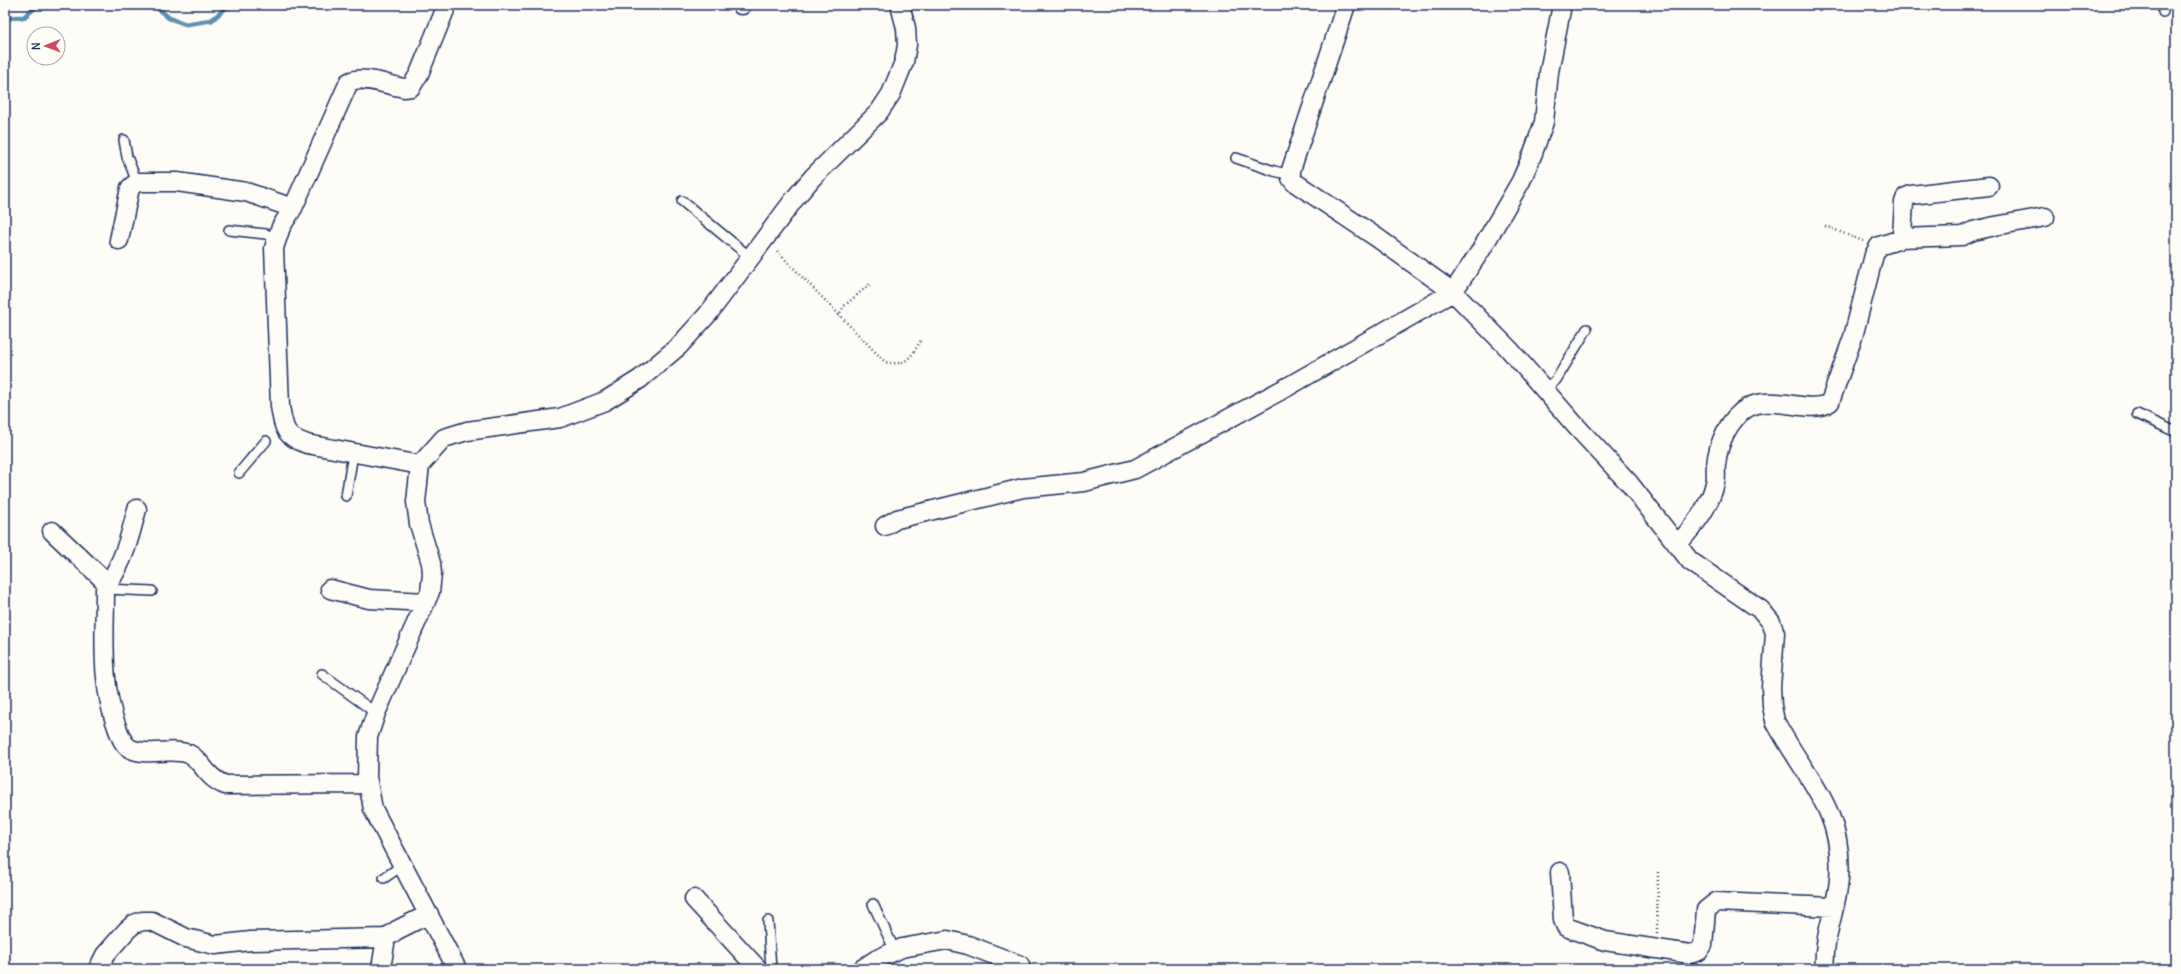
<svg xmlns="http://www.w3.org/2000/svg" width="2181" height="974" viewBox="0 0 2181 974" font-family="Delius,sans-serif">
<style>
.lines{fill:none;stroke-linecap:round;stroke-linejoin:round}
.stream{stroke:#5c92b0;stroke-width:5}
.service-casing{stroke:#1b2f5e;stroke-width:12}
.minor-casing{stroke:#1b2f5e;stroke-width:21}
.path{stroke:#1b2f5e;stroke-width:2.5;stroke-dasharray:1 3;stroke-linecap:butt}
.service{stroke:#fdfcf7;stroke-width:9}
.minor{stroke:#fdfcf7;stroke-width:18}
</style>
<rect width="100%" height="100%" fill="#fdfcf7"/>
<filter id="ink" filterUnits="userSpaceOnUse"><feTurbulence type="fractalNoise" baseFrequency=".025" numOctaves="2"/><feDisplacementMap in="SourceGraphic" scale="8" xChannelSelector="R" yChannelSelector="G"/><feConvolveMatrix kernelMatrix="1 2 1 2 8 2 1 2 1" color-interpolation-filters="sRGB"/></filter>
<g filter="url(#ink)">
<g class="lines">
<path class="stream" d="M154,5L169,18L186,24L212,20L229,5
M5,18L24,17L38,5"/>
<defs>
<path id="service" d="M2163,5V12
M124,140L127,157L137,182
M1236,158L1274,171L1291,175
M682,201L751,258
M229,230L266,234L277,239
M1544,390L1556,380L1587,329
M2137,414L2176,432
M239,473L266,441
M346,496L353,454
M105,589L152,591
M322,674L376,713
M384,878L403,865
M873,904L895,951
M768,921L771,969"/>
<path id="minor" d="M741,5H742
M1346,5L1291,170V178L1294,182L1376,237L1453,292L1509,349L1575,425L1629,483L1690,561L1761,610L1771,622L1775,633L1771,687L1772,706L1775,721C1804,777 1845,810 1839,879C1837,909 1822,938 1825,969
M1900,238L1962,236L1973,231L1995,226L2045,217
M119,240L130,188L137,182H177L246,192L293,208
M420,465L307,444C284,436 284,429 280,406L274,248L281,227L293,208L349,82C363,75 388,85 404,88L411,87L419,74L447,5
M885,526L897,519L1023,488L1084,482L1135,469L1289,386L1453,292L1481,250L1521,181L1533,153L1544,122L1549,72L1562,5
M52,531L108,584L105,589C105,637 100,685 118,730C121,738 124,746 131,749C149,757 171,747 189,754C202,760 205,777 225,785L368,784
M1677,545C1693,527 1710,507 1715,483C1717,477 1715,471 1716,465C1718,443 1729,419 1747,408C1772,393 1812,416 1830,402L1853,337L1874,255L1879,246L1898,240L1902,236L1904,202L1906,197L1911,195L1989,186
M108,584C124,561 130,536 137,509
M330,589L369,599L426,602
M1560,872L1563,920L1566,927L1605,941L1690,954L1699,951L1703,945L1706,910L1716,902L1833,907
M694,899L758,969
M98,969L105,955L127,930L134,924L142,921H152L186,938L215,945L251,941L386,938
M381,969L386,938L397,930L429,914
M457,969L373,809L367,777L368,737L376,713L430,592L432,574L431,563L419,524L416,502L420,465L444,438L467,431L560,418L605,401L640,379L679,346L708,314L796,197L813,177L879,112L891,94L904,62L907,45L906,28L900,5
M862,969L877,959L902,948L947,940L968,945L1020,965"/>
</defs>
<use href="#service" class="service-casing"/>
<use href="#minor" class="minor-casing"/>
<path class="path" d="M1825,226L1863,241
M777,251L885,362C907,367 911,357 921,340
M838,316L844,306L870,284
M1657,933L1658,872"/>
<use href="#service" class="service"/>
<use href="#minor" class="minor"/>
</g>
</g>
<rect width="2181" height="974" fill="none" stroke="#fdfcf7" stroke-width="20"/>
<rect x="10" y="10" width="2161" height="954" fill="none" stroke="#1b2f5e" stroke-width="1.5" filter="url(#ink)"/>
<g transform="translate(46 46) rotate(269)"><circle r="19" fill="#fdfcf7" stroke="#a3aaba"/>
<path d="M0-3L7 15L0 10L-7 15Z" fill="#d1495b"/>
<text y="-6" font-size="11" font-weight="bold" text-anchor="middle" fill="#1b2f5e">N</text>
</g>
</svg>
